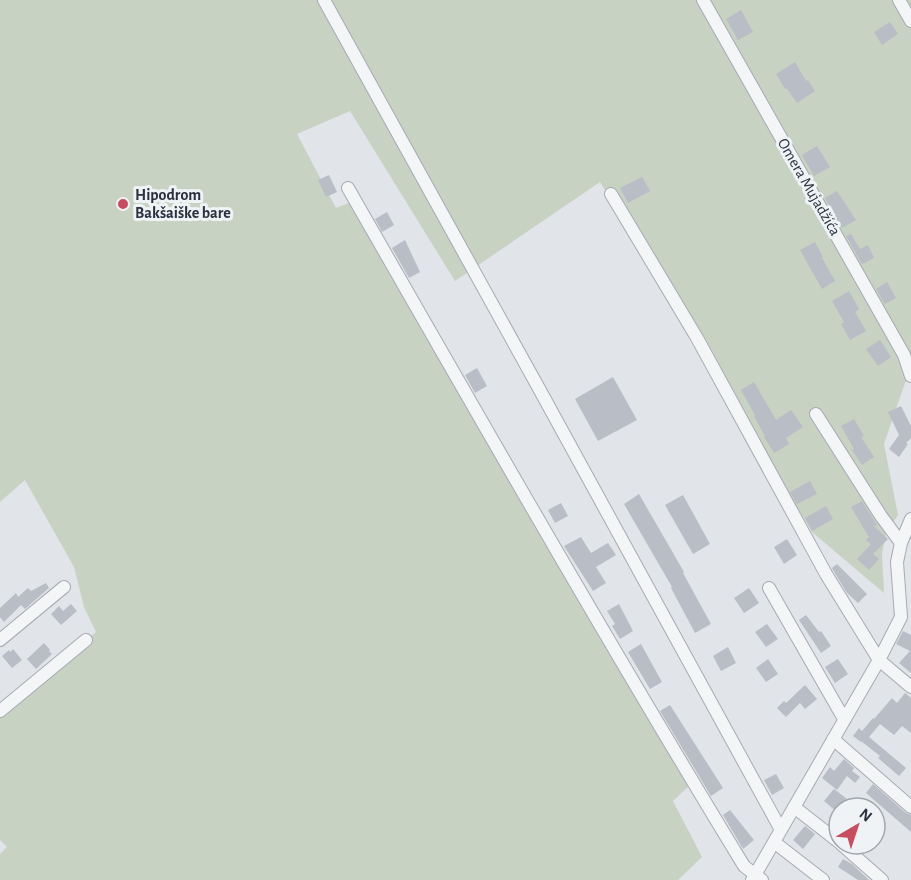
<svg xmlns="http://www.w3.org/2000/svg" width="911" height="880" viewBox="0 0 911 880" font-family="'Alegreya Sans',sans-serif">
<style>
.green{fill:#c7d2c3}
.building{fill:#b9bdc5}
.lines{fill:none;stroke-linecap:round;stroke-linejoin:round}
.minor-casing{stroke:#a6abb3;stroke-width:14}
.minor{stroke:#f3f5f7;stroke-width:12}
.poi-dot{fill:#c64e60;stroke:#f0f3f6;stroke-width:2}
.labels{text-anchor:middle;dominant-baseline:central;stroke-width:6;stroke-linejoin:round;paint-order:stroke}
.street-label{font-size:16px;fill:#2a323f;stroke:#f0f3f6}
.poi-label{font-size:16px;font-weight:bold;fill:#2a323f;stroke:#f0f3f6;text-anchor:start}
</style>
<rect width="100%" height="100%" fill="#e1e4e9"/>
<path class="green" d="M0,0H911V376L905,383L884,444L898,515L886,533L882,554L884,593L812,532L600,182L455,281L350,111L297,134L336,208L357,200L690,785L673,801L702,857L678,880H0V854L7,847L0,840V711L96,632L84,607L74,567L25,480L0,502Z"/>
<path class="building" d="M741,10L753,32L738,40L726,19Z
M890,22L898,34L882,45L874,32Z
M795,62L806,81L808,80L815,91L797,103L787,89H785L776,74Z
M817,146L830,167L814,176L802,155Z
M329,175L337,192L326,197L318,180Z
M642,177L650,191L628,203L620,188Z
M837,191L856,220L842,228L825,198Z
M387,212L394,225L382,232L375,219Z
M851,234L860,249L868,245L874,258L862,264L846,236Z
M405,240L420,272L409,278L392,248Z
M815,242L823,257L822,258L835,281L822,289L800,250Z
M887,282L896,298L885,304L876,289Z
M849,291L859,309L855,312L866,331L850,340L841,324L844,322L832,301Z
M880,340L891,357L878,366L866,349Z
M477,368L487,386L475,393L465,375Z
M613,377L637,420L598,441L575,399Z
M754,382L776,420L791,410L803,427L786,438L789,444L774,453L764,437L765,436L754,416L755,415L741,390Z
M901,406L911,426V438L906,443L908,444L899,457L889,449L899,435L888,412Z
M854,419L864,436L861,437L874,457L862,465L852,450L854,449L841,426Z
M810,481L817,494L797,504L790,492Z
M639,494L684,572L683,573L711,624L695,633L671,588L672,587L624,504Z
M683,495L710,544L693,554L665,505Z
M862,501L877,525L874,526L888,539L873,554L879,559L869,570L857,559L871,544L866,540L869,537L851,507Z
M561,503L568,516L555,523L548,510Z
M826,506L833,519L812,531L805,518Z
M581,537L591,553L608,543L616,555L596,567L606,583L593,591L564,546Z
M787,539L797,555L784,564L774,547Z
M837,564L867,594L858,603L847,593L833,570L832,568Z
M46,583L49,588L25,609L21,605L4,622L0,617V608L16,593L18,597L28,588L31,591Z
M749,588L759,603L744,613L734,598Z
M71,604L77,611L61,625L51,614L59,606L63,611Z
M619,604L633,631L620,639L612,626L615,624L607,611Z
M806,615L819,632L821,631L831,646L821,653L799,620Z
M767,624L778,639L766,647L755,632Z
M903,631L911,635V673L899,663L910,651L896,644Z
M44,643L50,650L49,651L52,654L36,669L27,659Z
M641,644L662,682L650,689L628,652Z
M728,647L736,663L721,671L713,656Z
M13,649L22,660L12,668L2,656L9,650L10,652Z
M768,659L778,674L766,682L756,668Z
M838,659L848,674L835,683L825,667Z
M805,685L817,699L805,709L800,703L786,717L777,708L784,701L786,703Z
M905,693L911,698V733L902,726L894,735L880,724L869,737L906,768L899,776L878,758L880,756L861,741V742L853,736L859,728L862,731L873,718L874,719L892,698L897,703Z
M670,705L723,788L711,796L660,711Z
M844,759L854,768L852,771L860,777L855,783L847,776L837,790L822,778L830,767L834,771Z
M776,774L784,788L772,795L764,780Z
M873,784L906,813L911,815V832L866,793Z
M834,789L847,799L837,812L824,801Z
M730,810L754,840L743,849L723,815Z
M805,826L815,834L803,849L793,840Z
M843,859L852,864L869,880H858L838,867Z"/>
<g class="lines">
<defs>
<path id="minor" d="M324,0L542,394L781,830
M703,0L904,355L911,376
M899,0L911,21
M348,188C478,415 608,643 744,866L762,880
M611,194L697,338L826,574L879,660L911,687
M816,414L881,516L901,543
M769,588L844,719
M0,640L64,587
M0,711L86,640
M833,739L911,807
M794,807L839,842
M774,842L823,880
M841,844L882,880
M752,880L879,660L901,617L897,562L901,543L911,519"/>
</defs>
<use href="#minor" class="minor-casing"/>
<use href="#minor" class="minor"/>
</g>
<circle class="poi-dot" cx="123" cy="204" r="6"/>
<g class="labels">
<g class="street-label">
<text transform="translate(809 187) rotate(60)">Omera Mujadžića</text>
</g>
<g class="poi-label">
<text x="135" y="195">Hipodrom<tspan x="135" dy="18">Bakšaiške bare</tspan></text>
</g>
</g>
<g transform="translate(857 826) rotate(39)"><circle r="28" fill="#f0f3f6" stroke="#a1a6ad" stroke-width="1.5"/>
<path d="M0-4.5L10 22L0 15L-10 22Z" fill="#c64e60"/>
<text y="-9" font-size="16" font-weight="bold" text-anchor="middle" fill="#2a323f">N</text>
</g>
</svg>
